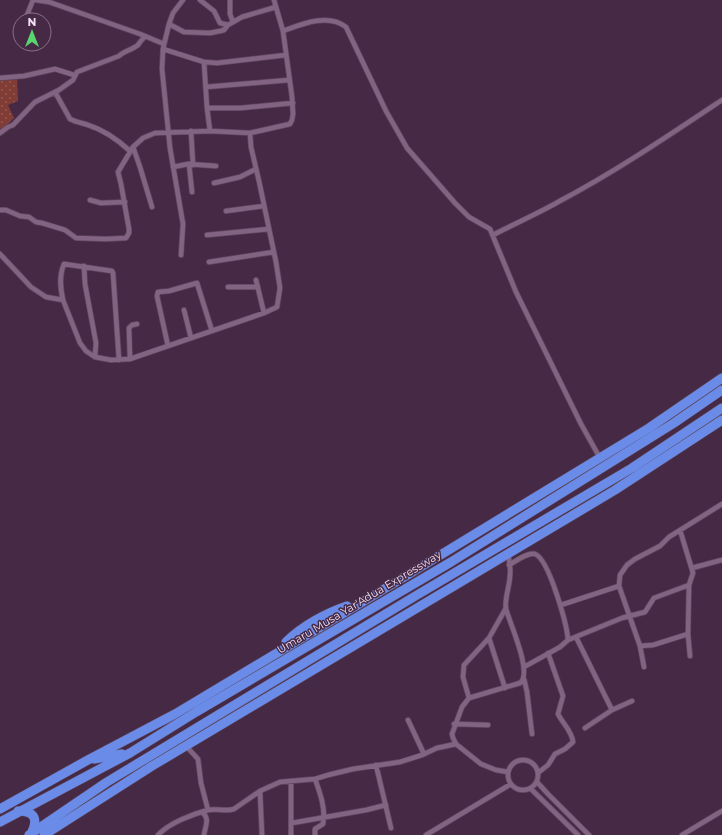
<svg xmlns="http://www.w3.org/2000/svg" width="722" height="835" viewBox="0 0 722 835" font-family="Montserrat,sans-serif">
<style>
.grass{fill:url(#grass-dots)}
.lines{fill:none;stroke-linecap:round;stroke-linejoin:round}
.street-casing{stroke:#5f475e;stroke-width:6}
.highway-casing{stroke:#5f475e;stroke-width:10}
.street{stroke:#836382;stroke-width:4.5}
.highway{stroke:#6a8ce8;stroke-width:9}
.labels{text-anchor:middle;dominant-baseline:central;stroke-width:3;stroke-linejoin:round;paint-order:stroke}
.street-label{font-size:11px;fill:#f2dff1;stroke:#462945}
</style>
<defs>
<pattern id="grass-dots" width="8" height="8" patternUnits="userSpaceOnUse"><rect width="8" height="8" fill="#823c36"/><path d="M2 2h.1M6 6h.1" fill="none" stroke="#945854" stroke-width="1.8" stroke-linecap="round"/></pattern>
</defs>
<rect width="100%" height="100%" fill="#462945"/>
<path class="grass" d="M17,78L18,101L8,105L14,118L0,131V79Z"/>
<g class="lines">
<defs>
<path id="street" d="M36,0L49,2L140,34L164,44
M200,0L214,11L220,23L228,25
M230,0V14L233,22
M25,20L33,0
M169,24L184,32L210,33L220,31L224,30L228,25L242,17L276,7
M283,31C302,24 328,13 346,27L386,111L407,148L455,203L469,217L490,229L516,292L581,424L600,458
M18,37L20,32
M163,49L204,62L217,63L286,55
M204,62L207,108L210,131
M0,78L24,76L55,69L74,75
M206,87L289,80
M55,92L70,119C76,122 82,123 88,125C104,130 118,140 130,151
M207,108H241L293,103
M191,131L193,165
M0,133L8,127L13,125L35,102L59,90L73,80L77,72L119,56C124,51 132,50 138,45C140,42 142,39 145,37
M133,147L140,167L152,207
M189,164L192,192
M173,167L188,164L216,166
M214,183L240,177L256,169
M90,200L101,203L125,202
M0,210H6L20,216L29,217L36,222L42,223L65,230L76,238L106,239L126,238L129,233V229L121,184L118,172L133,147L143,138L155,133L210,131L250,133L290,124L292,120L293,114L292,97L283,31L274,0
M226,211L264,206
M207,235L269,229
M493,235C514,224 537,214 558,202C615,172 668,136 722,100
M0,254L31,287L46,297L63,300L80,343L86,351L95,357L111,360L130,359L264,313L277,307L280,288L276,262L259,181L251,147L250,133
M181,255L183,224L170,148L162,69L163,49L169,24L173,13L183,0
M209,262L274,252
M84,266L85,284L96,343L95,357
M256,280L264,313
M228,287H258
M63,300C60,287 59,276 64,264L112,271L113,273L119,360
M184,310L191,338
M168,346L157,296L158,292L169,291L197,283L212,331
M130,359L129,328L132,325L137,324
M680,530L693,573L689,585L688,634L690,656
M508,553C509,560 511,568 510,575C510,585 504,600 506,609C510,624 533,673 520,683L469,698L462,707L452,734L453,738L456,744L481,764L496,770L508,772
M509,565C516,561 528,552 535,554C549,559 567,625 568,640
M692,568L722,560
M619,586L640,646L644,667
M561,605L619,586L620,575L627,565L635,559L660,546L669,537L722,504
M576,637L612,710
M489,638L505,688
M640,646L653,645L688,634
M524,667L560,647L568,640L622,618L645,612L654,598L689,585
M524,679L527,692L532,734
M469,698L463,677L464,665L489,638L506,608
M408,720L424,754
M454,724L488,725
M585,728L612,710L632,701
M186,746L198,759L201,783L208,810
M508 775a15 15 0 1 1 30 0a15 15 0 1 1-30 0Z
M376,765L391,828
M539,772L548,765L555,754L565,749L573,742C572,731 563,724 558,714L563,696L548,653
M537,782L548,794L589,835
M531,789L578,835
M260,791L262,835
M203,813C210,819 205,827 204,835
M292,823L366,810L386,805
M158,835C169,823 193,814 208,810C217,808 225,812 234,809L260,791L280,782L315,779L328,775L353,769L400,762L422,755L437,748L456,744
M291,835V781
M315,835V829L323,824C326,809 320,793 315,779
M426,835L511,784
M682,835L722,811"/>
<path id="highway" d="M286,642C302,626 326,613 347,606
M94,759L122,754
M0,809L86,761L175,714L401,579L649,428L722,378
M18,811C36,811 38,820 31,834
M0,822L130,753L196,712L451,562L674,423L722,390
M29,835L107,782L417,595L632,468L722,408
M44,835L152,766L615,490L722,420"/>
</defs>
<use href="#street" class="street-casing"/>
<use href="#highway" class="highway-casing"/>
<use href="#street" class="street"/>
<use href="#highway" class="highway"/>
</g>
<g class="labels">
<g class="street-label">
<text transform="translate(359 602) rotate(-31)">Umaru Musa Yar'Adua Expressway</text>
</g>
</g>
<g transform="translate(32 32)"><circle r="19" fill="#462945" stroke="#8b728a"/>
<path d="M0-3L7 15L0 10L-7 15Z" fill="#59d56f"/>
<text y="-6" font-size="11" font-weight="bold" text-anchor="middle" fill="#f2dff1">N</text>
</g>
</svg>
